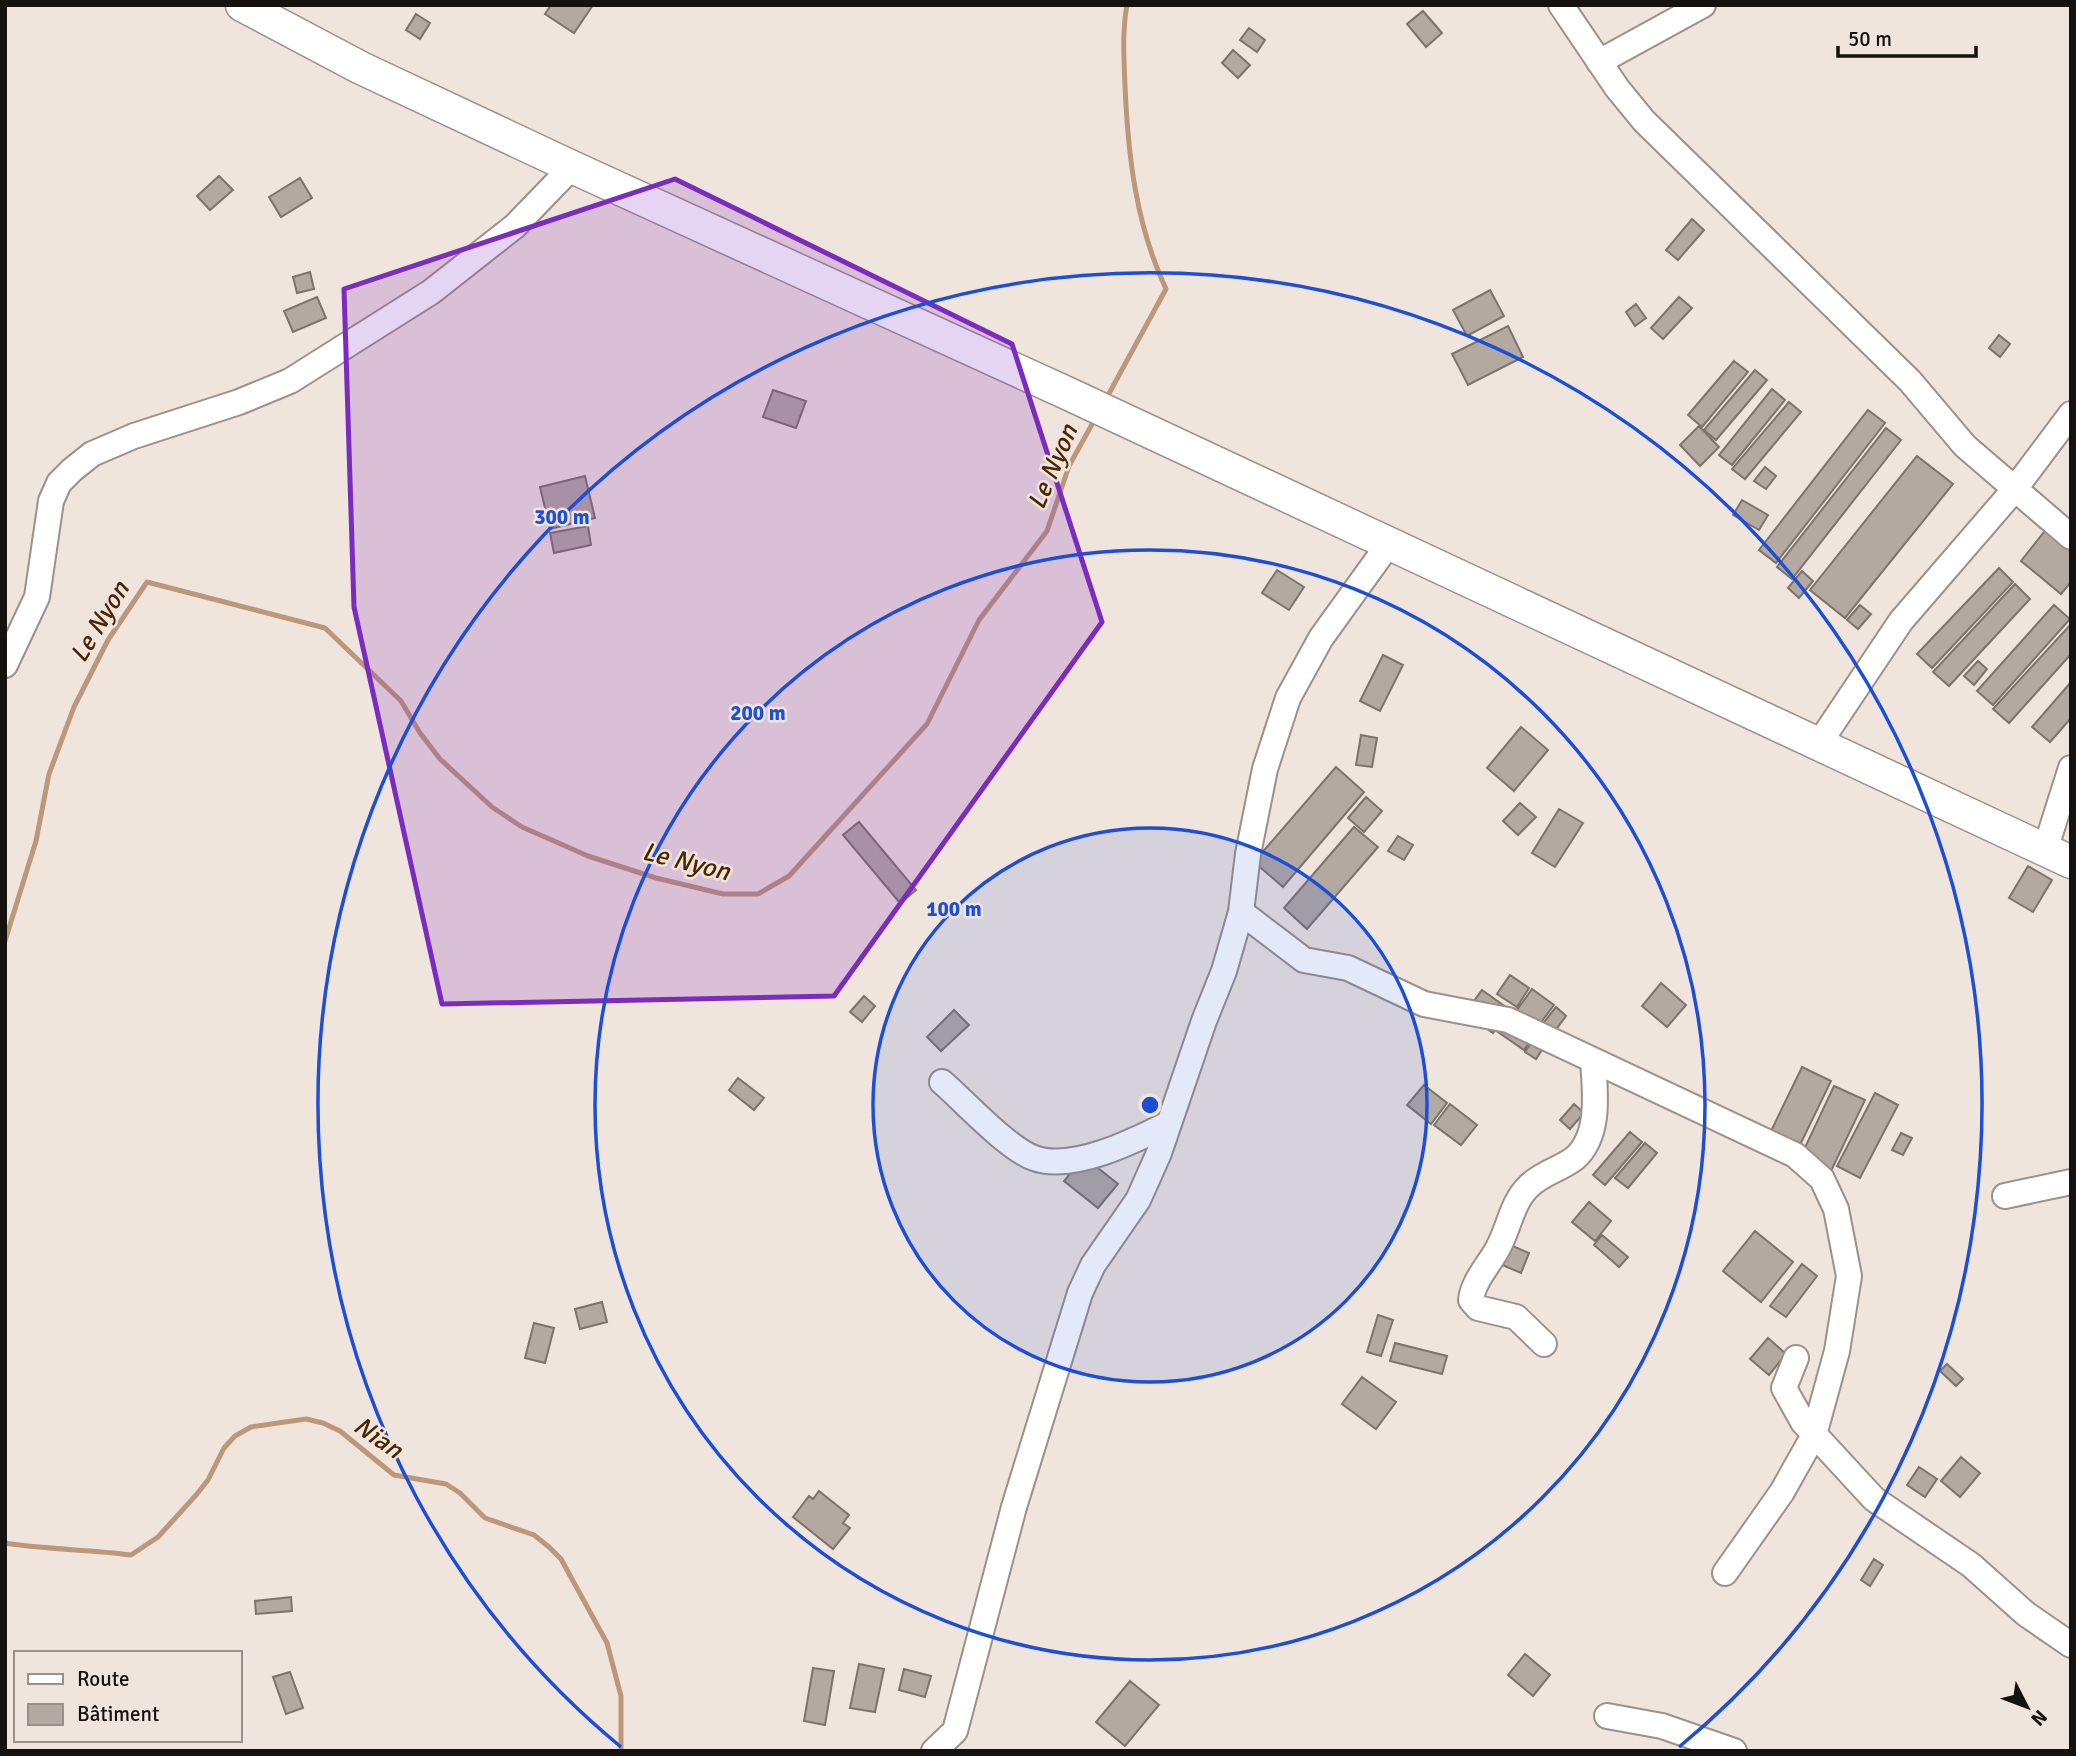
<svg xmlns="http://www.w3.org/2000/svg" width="2076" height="1756" viewBox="0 0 2076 1756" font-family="Signika,sans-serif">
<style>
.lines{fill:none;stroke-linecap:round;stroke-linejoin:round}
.stream{stroke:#bc977a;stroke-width:5}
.building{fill:#b3a9a1;stroke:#7c736c;stroke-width:2}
.minor-casing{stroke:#9b918a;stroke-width:28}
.major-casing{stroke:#9b918a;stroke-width:35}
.minor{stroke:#fff;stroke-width:24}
.major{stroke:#fff;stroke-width:32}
.marked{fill:#7b2cbf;fill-opacity:0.2;stroke:#7b2cbf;stroke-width:5;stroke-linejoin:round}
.ring{fill:none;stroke:#1d4ed8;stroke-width:3.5}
.labels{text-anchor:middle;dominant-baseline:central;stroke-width:5;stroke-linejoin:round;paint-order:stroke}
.water-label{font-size:26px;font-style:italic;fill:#492500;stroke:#f0e5dd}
.centre{fill:#1d4ed8;stroke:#f0e5dd;stroke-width:3.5}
.ring-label{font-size:21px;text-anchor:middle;font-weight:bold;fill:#1d4ed8;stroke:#f0e5dd;stroke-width:5;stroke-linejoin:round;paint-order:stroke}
</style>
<rect width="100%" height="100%" fill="#f0e5dd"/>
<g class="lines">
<path class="stream" d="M1106,399L1166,289C1136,225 1128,156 1125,86C1124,59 1122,32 1127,5
M5,941L36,841L49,774L74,707L108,640L147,582L325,628L401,701L420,733L440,759L492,807L522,827L588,856L656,878L723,894H758L789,876L927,724L979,620L1047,531L1069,466L1096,417
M5,1543C48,1550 89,1549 131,1555L158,1537L197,1494L208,1480L224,1448L235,1436L251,1427L306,1419L323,1423L340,1431L394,1475L446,1484L460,1493L485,1518L534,1535L549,1547L561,1559L607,1643L621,1696V1751"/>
</g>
<path class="building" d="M551,5H593L574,33L545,14Z
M1423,11L1442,33L1426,47L1407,24Z
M416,14L430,23L420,39L406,30Z
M1249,28L1265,40L1257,52L1240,40Z
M1233,50L1250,65L1238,78L1222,63Z
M219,176L233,190L210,210L197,196Z
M300,178L312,198L281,217L269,197Z
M1692,219L1704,230L1678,260L1666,250Z
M310,272L314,289L297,293L293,277Z
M1490,290L1504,316L1467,336L1453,310Z
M317,297L326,318L293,332L284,311Z
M1679,297L1692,308L1663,339L1651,328Z
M1636,304L1646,318L1635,326L1626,312Z
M1508,326L1523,357L1468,385L1452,354Z
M1999,335L2010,344L2000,357L1989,348Z
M1734,361L1748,372L1702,427L1688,415Z
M1755,370L1767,380L1716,440L1704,430Z
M1772,389L1785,400L1732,465L1719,455Z
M773,390L806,401L796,428L763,417Z
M1789,402L1801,412L1745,479L1732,469Z
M1868,410L1885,423L1776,563L1759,550Z
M1699,426L1719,447L1700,466L1680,445Z
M1886,428L1901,440L1792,579L1777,567Z
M1917,456L1953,484L1845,618L1810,590Z
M1765,467L1776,476L1766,489L1754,481Z
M585,476L595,518L550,529L540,487Z
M1742,500L1768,515L1759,530L1733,515Z
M588,526L591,545L554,553L550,533Z
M2048,527L2071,546V582L2061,594L2021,561Z
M1999,568L2013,582L1932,668L1917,654Z
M1277,570L1304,587L1289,610L1262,593Z
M1802,571L1813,581L1799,598L1788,588Z
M2015,584L2030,599L1949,686L1933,672Z
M1860,605L1871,614L1858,629L1847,620Z
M2054,605L2070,619L1993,705L1977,691Z
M2071,624V654L2009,723L1993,709Z
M1383,655L1403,665L1380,711L1360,701Z
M1978,661L1987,669L1974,685L1964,676Z
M2071,682V718L2050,742L2032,727Z
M1521,727L1548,750L1514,791L1487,768Z
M1361,735L1377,738L1372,767L1356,765Z
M1336,767L1364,792L1283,887L1254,862Z
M1366,797L1382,811L1364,832L1348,818Z
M1520,803L1536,817L1518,835L1503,821Z
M1559,809L1583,823L1555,867L1532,853Z
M859,822L916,890L900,903L843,835Z
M1354,827L1378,847L1307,929L1284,908Z
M1398,836L1413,845L1404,860L1388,851Z
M2028,866L2052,880L2033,912L2009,898Z
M1510,975L1529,988L1517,1007L1497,994Z
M1661,983L1686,1005L1667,1027L1642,1006Z
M1532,989L1554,1005L1539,1025L1517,1010Z
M1482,990L1510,1010L1493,1033L1465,1013Z
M864,996L875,1006L862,1022L850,1012Z
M1556,1007L1566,1016L1552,1035L1541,1026Z
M954,1010L969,1025L941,1051L927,1037Z
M1511,1012L1537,1030L1524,1050L1498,1032Z
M1539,1032L1549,1039L1536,1059L1525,1052Z
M1802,1067L1831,1081L1800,1145L1771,1131Z
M738,1078L764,1098L754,1110L729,1090Z
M1424,1085L1447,1103L1431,1124L1407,1105Z
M1834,1086L1865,1100L1831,1171L1801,1156Z
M1875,1093L1898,1105L1860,1178L1837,1166Z
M1450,1104L1477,1125L1461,1145L1434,1125Z
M1574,1104L1584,1113L1570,1129L1560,1120Z
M1630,1132L1642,1142L1605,1185L1593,1175Z
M1901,1133L1912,1138L1903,1155L1892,1150Z
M1645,1143L1657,1153L1628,1188L1615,1178Z
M1084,1157L1118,1184L1098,1208L1064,1181Z
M1589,1202L1611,1221L1595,1241L1572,1222Z
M1755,1231L1793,1262L1761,1302L1723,1271Z
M1602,1235L1628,1257L1619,1267L1594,1245Z
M1508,1244L1529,1253L1521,1273L1500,1264Z
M1802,1264L1817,1276L1786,1317L1770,1306Z
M602,1302L607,1322L580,1329L575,1309Z
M1378,1315L1393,1320L1381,1356L1367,1352Z
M534,1323L554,1328L545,1363L525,1358Z
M1768,1338L1786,1354L1769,1375L1750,1359Z
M1395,1343L1447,1356L1442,1374L1390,1361Z
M1947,1364L1963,1379L1956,1386L1940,1371Z
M1362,1377L1396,1402L1376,1429L1342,1404Z
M1961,1457L1980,1473L1960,1497L1941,1481Z
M1919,1467L1937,1479L1925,1497L1907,1485Z
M819,1491L849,1515L843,1523L850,1528L833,1549L793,1517L809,1496L813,1499Z
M1874,1559L1883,1565L1870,1586L1861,1580Z
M291,1597L292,1611L256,1614L255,1601Z
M1525,1654L1550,1675L1533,1696L1508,1675Z
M859,1664L884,1669L875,1712L850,1708Z
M813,1668L834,1671L825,1725L804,1721Z
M904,1669L931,1676L925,1697L899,1690Z
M290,1672L303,1708L286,1714L273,1677Z
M1130,1681L1159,1705L1125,1746L1096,1722Z"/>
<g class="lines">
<defs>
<path id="minor" d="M1561,5L1617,88L1644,121L1910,381L1965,446L2071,537
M1599,62L1703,5
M5,665L37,597L51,501L59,483L72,470L92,454L134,436L239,402L290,381L431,292L515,226L572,167
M1818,745L1901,621L2014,490L2071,414
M2045,850L2071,768
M1241,912L1304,960L1348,968L1424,1004L1508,1020L1795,1155L1822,1179L1836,1209L1849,1276L1837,1351L1814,1435L1782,1492L1725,1573
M942,1082C964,1101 1008,1149 1034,1158C1072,1172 1134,1141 1168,1124
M2005,1196L2071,1182
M1544,1344L1516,1317L1478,1308L1471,1300C1473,1281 1489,1265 1498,1248C1509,1228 1512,1202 1529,1186C1542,1173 1561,1169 1575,1158C1601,1135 1595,1091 1593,1060
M1796,1358L1784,1388L1803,1422L1874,1499L1971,1565L2026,1614L2071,1645
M1607,1716L1662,1726L1734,1751
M934,1751L955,1731L1014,1507L1080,1293L1093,1265L1138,1200L1159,1153L1204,1021L1224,971L1241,912L1248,854L1265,769L1288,698L1321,638L1388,545"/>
<path id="major" d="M242,5L361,68L572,167L1071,395L2071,862"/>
</defs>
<use href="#minor" class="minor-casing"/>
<use href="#major" class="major-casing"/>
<use href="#minor" class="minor"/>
<use href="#major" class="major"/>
</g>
<path class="marked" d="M675,179L1012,344L1102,622L834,996L442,1004L354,607L344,289Z"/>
<circle cx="1150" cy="1105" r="277" fill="#1d4ed8" fill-opacity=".12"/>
<g class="ring">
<circle cx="1150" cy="1105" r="277"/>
<circle cx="1150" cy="1105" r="555"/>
<path d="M621 1747A832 832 0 1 1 1679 1747"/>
</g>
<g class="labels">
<g class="water-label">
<text transform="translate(1053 467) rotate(-67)">Le Nyon</text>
<text transform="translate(100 622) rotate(-59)">Le Nyon</text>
<text transform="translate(686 862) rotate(14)">Le Nyon</text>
<text transform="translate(378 1438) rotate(35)">Nian</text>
</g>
</g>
<circle cx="1150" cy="1105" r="10" class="centre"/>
<g class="ring-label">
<text x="562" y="524">300 m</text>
<text x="758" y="720">200 m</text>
<text x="954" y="916">100 m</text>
</g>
<rect width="2076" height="1756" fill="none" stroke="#15110f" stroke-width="14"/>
<rect x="14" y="1651" width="228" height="91" fill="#f0e5dd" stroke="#98908b" stroke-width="2"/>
<rect x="28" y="1674" width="35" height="10" fill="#ffffff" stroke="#98908b" stroke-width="2"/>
<text x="77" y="1686" font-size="21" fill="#15110f">Route</text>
<rect x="28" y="1704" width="35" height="21" fill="#b3a9a1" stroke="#98908b" stroke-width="2"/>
<text x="77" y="1721" font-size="21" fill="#15110f">Bâtiment</text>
<g transform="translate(2027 1707) rotate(132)" stroke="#f0e5dd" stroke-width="5" paint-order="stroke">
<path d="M0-5L12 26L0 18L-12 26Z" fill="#15110f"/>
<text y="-10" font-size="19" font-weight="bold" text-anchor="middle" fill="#15110f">N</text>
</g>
<path d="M1838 46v10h138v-10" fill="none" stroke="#15110f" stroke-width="3.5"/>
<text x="1848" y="46" font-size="21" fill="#15110f" stroke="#f0e5dd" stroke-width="5" paint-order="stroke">50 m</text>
</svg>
